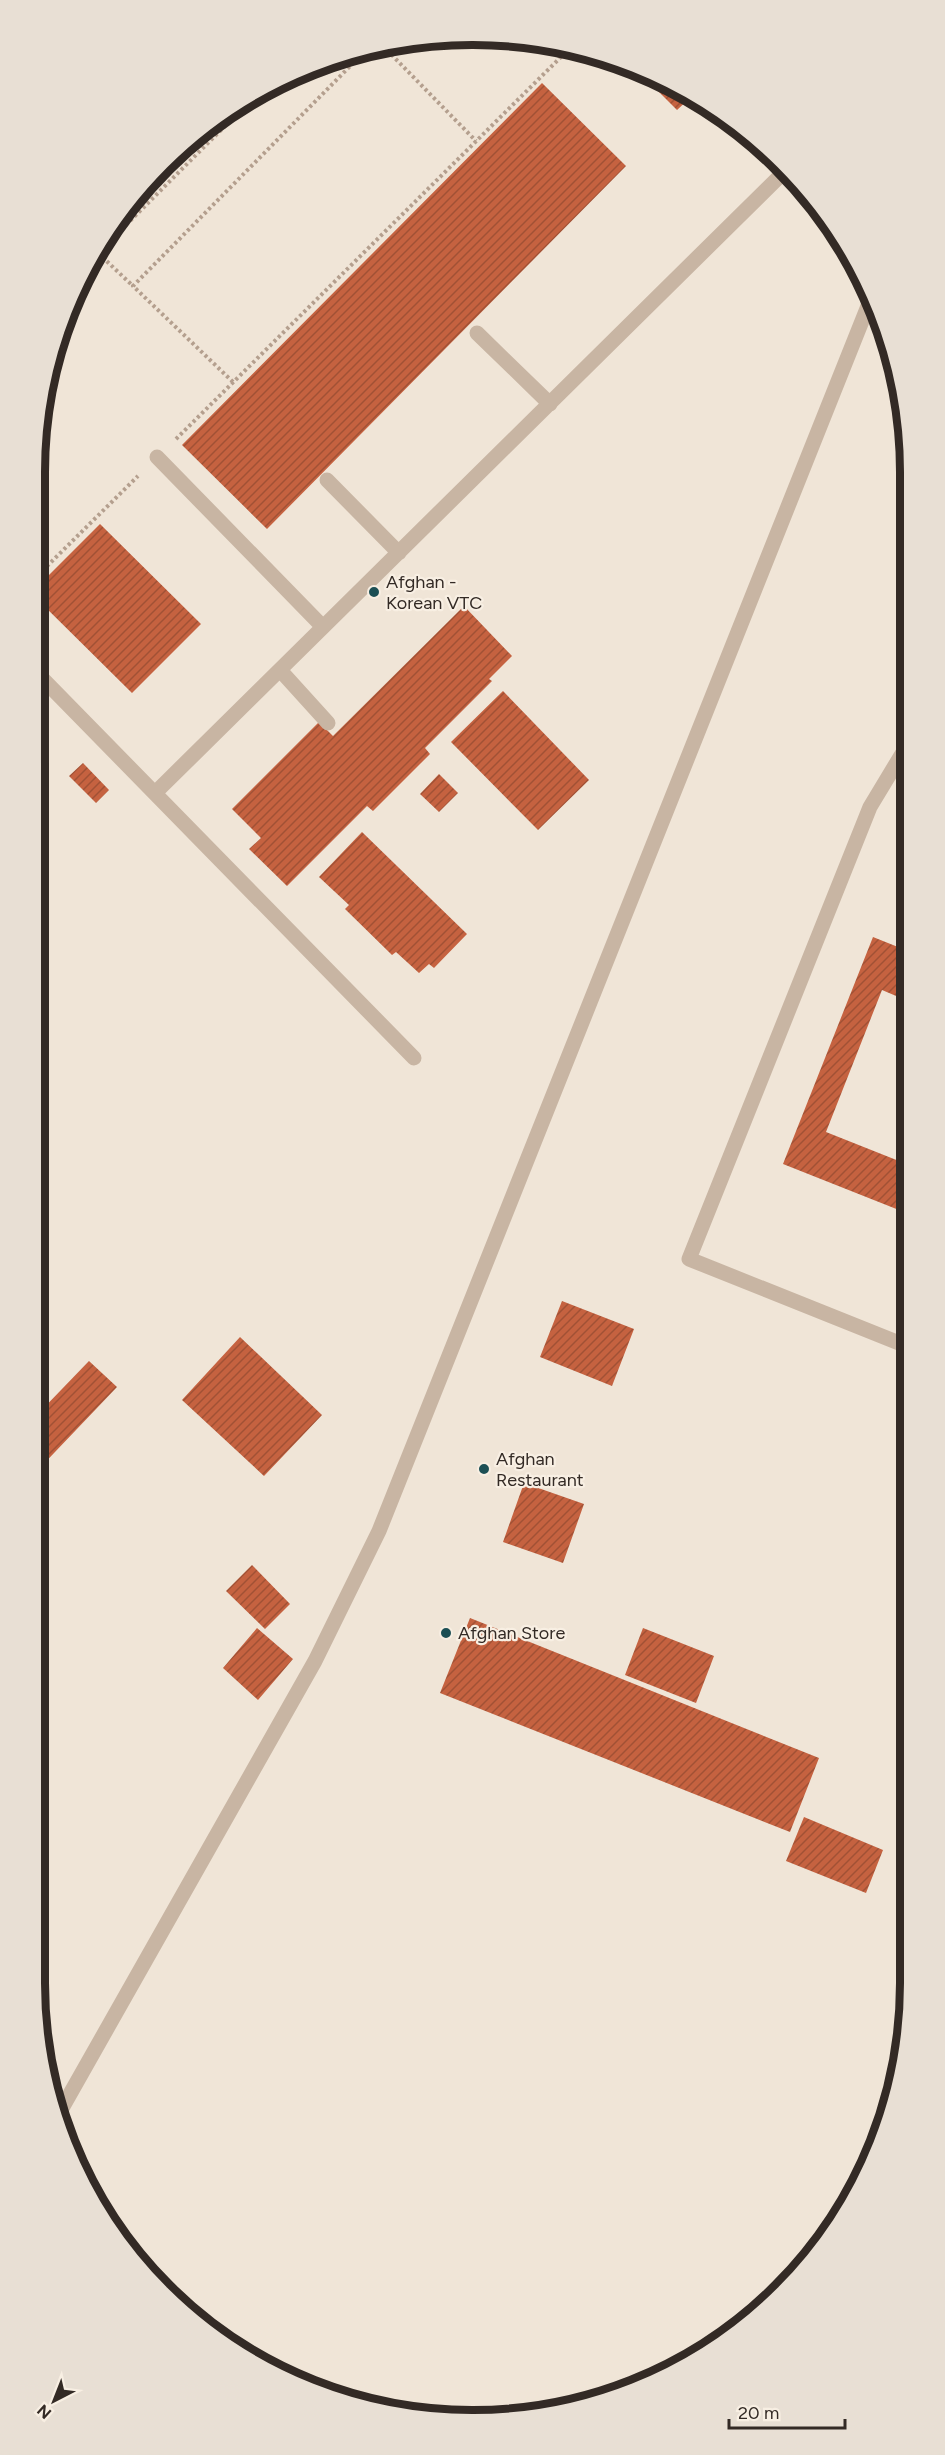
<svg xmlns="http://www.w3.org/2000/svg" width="945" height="2455" viewBox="0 0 945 2455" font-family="Figtree,sans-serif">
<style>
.building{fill:url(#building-hatch)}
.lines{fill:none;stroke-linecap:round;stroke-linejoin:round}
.path{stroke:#b49f8e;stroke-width:4;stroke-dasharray:3 3;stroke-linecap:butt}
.minor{stroke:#c8b5a3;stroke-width:15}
.poi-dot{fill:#1c4f54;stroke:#f8efe3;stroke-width:2}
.labels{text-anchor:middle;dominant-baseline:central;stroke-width:4.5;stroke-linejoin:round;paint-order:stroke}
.poi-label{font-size:18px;fill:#332a25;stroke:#f8efe3;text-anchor:start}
.rim{fill:none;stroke:#332a25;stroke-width:8}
</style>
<defs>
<pattern id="building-hatch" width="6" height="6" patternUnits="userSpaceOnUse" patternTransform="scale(1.5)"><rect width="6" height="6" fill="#c56240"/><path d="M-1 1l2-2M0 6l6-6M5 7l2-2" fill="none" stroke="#a15135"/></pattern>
</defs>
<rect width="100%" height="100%" fill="#f0e5d7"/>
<path class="building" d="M641,74L691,97L677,110Z
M542,83L626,166L267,529L182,445Z
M100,524L201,624L132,693L34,596V590Z
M464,606L512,656L489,679L492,681L425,748L430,754L373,811L367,806L287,886L249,849L261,838L232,809L319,722L333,736Z
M503,691L589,780L538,830L451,742Z
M83,763L109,790L96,803L69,776Z
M439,774L458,793L439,812L420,794Z
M362,832L467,934L434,968L429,964L419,973L396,952L392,955L345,909L349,905L319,877Z
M873,937L908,951V1001L882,990L826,1132L909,1165V1214L783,1164Z
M562,1301L634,1329L612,1386L540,1357Z
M240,1337L322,1415L264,1476L182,1400Z
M89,1361L117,1387L34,1474V1418Z
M524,1483L584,1504L563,1563L503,1542Z
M252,1565L290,1604L265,1629L226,1591Z
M470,1618L819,1758L790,1832L440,1693Z
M257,1628L293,1659L258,1700L223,1668Z
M643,1628L714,1656L696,1703L625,1675Z
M804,1817L883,1850L866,1893L786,1861Z"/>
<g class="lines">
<path class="path" d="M545,43L560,57
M383,46L476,141
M98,253L133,286
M92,259L261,90
M233,382L133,286L367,49
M176,439L571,47
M34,579L138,476"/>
<path class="minor" d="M477,333L550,404
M157,457L323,627
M327,480L399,553
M34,670L414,1058
M280,670L328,723
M908,744L870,807L689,1259L909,1347
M155,793L786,170
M57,2117L315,1661L379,1531L872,296"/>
</g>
<g class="poi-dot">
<circle cx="374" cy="592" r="6"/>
<circle cx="484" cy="1469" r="6"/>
<circle cx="446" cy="1633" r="6"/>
</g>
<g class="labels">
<g class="poi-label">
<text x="386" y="582">Afghan -<tspan x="386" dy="21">Korean VTC</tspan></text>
<text x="496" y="1459">Afghan<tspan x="496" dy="21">Restaurant</tspan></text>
<text x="458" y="1633">Afghan Store</text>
</g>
</g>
<path d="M0 0H945V2455H0ZM472 45H473A427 427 0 0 1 900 472V1983A427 427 0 0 1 473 2410H472A427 427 0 0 1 45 1983V472A427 427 0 0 1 472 45Z" fill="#e8dfd4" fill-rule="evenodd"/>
<path class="rim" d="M472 45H473A427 427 0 0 1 900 472V1983A427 427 0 0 1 473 2410H472A427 427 0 0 1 45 1983V472A427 427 0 0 1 472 45Z"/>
<g transform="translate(54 2401) rotate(222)" stroke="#f8efe3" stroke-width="4.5" paint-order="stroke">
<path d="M0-4.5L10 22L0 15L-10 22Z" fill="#332a25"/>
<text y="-9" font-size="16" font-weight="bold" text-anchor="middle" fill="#332a25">N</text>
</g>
<path d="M729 2419v9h116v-9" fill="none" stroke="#332a25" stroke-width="3"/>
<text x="738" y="2419" font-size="18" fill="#332a25" stroke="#f8efe3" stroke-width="4.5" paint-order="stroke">20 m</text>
</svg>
